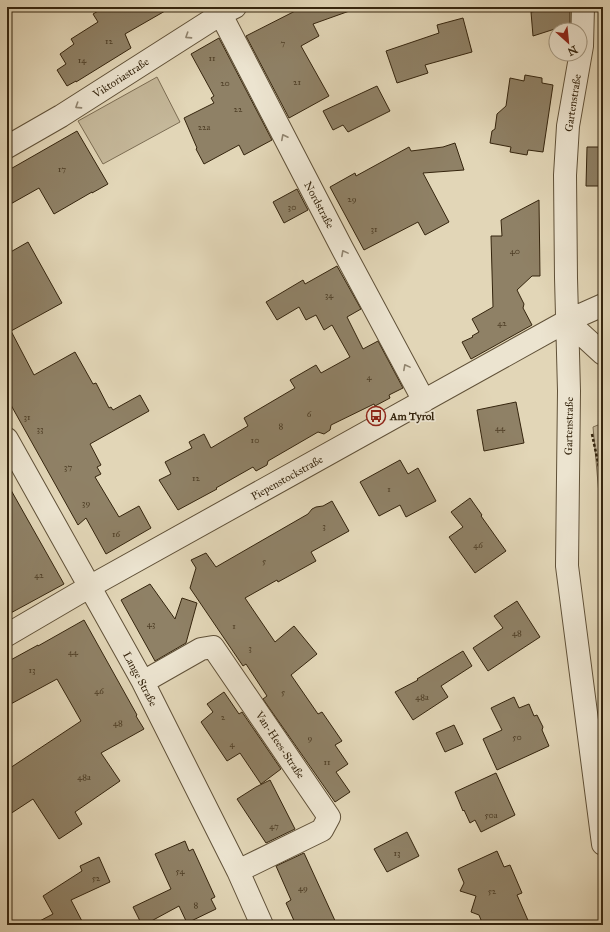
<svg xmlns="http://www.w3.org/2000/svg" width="610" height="932" viewBox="0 0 610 932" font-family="'IM FELL Great Primer',serif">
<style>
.green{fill:#c5b89a;stroke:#7d6e54}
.building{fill:#8f8166;stroke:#35250e}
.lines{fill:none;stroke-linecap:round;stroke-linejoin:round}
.street-casing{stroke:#605138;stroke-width:24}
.path{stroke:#35250e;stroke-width:2.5;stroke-dasharray:3 2;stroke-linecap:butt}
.street{stroke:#ece4d0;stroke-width:22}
.oneway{stroke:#90846f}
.labels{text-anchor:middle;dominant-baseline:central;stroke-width:3.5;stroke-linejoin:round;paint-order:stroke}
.number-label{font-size:9px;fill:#4c3c24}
.street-label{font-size:11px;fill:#35250e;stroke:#ece4d0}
.poi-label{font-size:11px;font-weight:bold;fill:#35250e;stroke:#ece4d0;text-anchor:start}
</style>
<rect width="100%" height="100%" fill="#e2d6b7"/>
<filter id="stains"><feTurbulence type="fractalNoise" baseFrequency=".005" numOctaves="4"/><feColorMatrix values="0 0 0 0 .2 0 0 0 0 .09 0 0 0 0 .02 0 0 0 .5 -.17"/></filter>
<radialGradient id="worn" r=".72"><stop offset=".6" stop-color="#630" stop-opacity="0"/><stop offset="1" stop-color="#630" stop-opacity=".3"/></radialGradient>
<path class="green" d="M157,77L180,122L103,164L78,121Z
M603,423V539L593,427Z"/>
<path class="building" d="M105,7H172L125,34L131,48L76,82V81L67,86L57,70L66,64L60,54L74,44L71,39L98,22L93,14Z
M303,7H354L355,9L313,24L319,36L301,46L329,96L289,118L246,36Z
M544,7H570V26L561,27L533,36L531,12L544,10Z
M463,18L472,52L425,65L428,73L397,83L386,51L439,33L437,25Z
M219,38L272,140L244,155L239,145L204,164L196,149L197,148L184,118L214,103L211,98L214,96L191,54Z
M525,75L542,78V83L553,85L543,152L528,150L527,155L510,152L511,147L490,143L492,131L495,129L497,114L506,106L510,78L524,81Z
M377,86L390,111L348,132L343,125L333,130L323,111Z
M77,131L108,184L92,193V192L54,214L39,188L7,206V171Z
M455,143L464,170L423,173L449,222L425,235L418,222L364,250L330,187L355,173L356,176L409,147L411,151L443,147Z
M587,147H603V186H586Z
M297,189L308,210L284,223L273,202Z
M539,200L540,276H532L517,290L524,304L523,308L532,325L471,359L462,342L473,337L472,336L479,332L472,319L493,307L491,236H502L501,220Z
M28,242L62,303L11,331L34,375L75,352L93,384L96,383L109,408L111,407L113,410L140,395L149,411L90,444L101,465L97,467L101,474L95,477L119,517L139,506L151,528L106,554L86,518L78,525L7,398V254Z
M337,266L361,309L347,317L363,349L378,341L403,388L389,395L390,398L375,406L374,404L331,425L330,430L324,434L318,432L268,461L267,465L256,471L253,467L216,488L217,489L178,510L159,480L171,474L165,462L192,448L189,442L204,434L211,448L248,426L244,418L295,388L290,380L316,365L321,373L350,357L332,325L324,330L316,315L306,320L299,307L277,320L266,302L303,280L305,284Z
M516,402L524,443L484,451L477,410Z
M400,460L408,474L418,468L436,501L406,517L400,505L379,516L360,482Z
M7,483L64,584L7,615Z
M470,498L482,515L481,516L506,551L475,573L449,537L463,527L451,512Z
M332,501L349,531L311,552L316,561L278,582L277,580L245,598L275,642L294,626L317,654L291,675L318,714L322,712L342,741L335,745L348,764L336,772L350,792L335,802L263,699L267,696L246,664L243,666L190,588L196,568L191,560L206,553L216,567L308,514L312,509L316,507L323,506Z
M150,584L175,619L182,598L197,603L186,643L155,661L121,600Z
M517,601L540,637L488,671L473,648L503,628L494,616Z
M84,620L137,715L136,716L144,729L101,753L120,781L75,812L82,824L59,839L33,799L7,816V770L81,721L57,679L7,706V662L38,645V646Z
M463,651L472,666L441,686L448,697L413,720L395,692L418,680L417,679Z
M224,692L239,714L242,712L281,769L261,784L240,753L227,761L201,722L213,712L207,704Z
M514,697L519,708L529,704L534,716L537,715L543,727L542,730L549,746L497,770L483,739L502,730L491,708Z
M454,725L463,744L445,752L436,733Z
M496,773L515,815L481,832L475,820L470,823L464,810L463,811L455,792Z
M270,780L295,829L266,843L237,799L256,787Z
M407,832L419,856L387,872L374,849Z
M185,841L189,851L193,849L215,897L211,899L216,909L187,923L179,906L144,925H142L133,907L171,889L155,854Z
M497,851L504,867L510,865L522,893L517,895L530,925H483L479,915L471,912L476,896L460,891L464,883L458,869Z
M304,853L337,925H296L286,903L291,900L276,866Z
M99,857L110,882L71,900L84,925H32L53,914L43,896L82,871L80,866Z"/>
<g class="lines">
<defs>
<path id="street" d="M217,7L342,248L424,401
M583,7L582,46L568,126L565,175L566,278L569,391L567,566L603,844
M7,147L61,116L221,14L235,7
M567,321L603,354
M7,439L143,682L238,871L262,925
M7,635L89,587L567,321L603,305
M143,682L201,649L213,647L329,817L322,830L238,871"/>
</defs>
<use href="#street" class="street-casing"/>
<path class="path" d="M592,434L603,486"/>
<use href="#street" class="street"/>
</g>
<defs><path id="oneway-chevron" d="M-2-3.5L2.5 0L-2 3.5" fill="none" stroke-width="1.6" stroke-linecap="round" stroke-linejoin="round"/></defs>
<g class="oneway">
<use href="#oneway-chevron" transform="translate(188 36) rotate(147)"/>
<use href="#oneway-chevron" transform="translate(78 106) rotate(147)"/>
<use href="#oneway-chevron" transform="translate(284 137) rotate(-117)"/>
<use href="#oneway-chevron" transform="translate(344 253) rotate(-118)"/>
<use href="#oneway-chevron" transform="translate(406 367) rotate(-118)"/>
</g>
<defs>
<symbol id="bus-ring" viewBox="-11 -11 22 22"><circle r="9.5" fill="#ece4d0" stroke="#8f2418" stroke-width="1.5"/><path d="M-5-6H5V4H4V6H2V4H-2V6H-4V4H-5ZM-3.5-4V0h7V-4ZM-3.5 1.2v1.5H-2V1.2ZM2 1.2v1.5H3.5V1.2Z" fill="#8f2418"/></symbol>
</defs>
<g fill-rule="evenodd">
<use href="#bus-ring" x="365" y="405" width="22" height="22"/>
</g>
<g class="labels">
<g class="number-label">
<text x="109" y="40">12</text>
<text x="283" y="42">7</text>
<text x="212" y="57">11</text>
<text x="82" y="59">14</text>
<text x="297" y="81">21</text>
<text x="225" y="82">20</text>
<text x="238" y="108">22</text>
<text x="204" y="126">22a</text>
<text x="62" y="168">17</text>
<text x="352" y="198">29</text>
<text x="292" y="206">30</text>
<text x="374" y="228">31</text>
<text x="515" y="250">40</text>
<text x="329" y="294">34</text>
<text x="502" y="322">42</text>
<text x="369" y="376">4</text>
<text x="309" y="413">6</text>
<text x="27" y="416">31</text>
<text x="281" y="425">8</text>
<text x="500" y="427">44</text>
<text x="40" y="428">33</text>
<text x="255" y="439">10</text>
<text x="68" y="466">37</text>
<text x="196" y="477">12</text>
<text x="389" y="488">1</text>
<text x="86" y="502">39</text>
<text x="324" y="525">3</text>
<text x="116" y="533">16</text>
<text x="478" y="544">46</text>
<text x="264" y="560">5</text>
<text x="39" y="574">42</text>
<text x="151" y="623">43</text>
<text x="234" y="625">1</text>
<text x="517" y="632">48</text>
<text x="250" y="647">3</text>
<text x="73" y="651">44</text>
<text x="32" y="669">13</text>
<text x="99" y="690">46</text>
<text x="283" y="691">5</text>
<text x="422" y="696">48a</text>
<text x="223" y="716">2</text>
<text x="118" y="722">48</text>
<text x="517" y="736">50</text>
<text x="310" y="737">9</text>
<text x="232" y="743">4</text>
<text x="327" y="761">11</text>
<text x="84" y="776">48a</text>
<text x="491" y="814">50a</text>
<text x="274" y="825">47</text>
<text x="397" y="852">13</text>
<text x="180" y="870">54</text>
<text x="96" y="877">52</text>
<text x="303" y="887">49</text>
<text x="492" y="890">52</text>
<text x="196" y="904">8</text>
</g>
<g class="street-label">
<text transform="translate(121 78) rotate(-33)">Viktoriastraße</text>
<text transform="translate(573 103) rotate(-81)">Gartenstraße</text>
<text transform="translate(319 205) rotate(62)">Nordstraße</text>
<text transform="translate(569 426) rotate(-89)">Gartenstraße</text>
<text transform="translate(287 478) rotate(-29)">Piepenstockstraße</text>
<text transform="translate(140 679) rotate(62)">Lange Straße</text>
<text transform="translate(280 745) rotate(56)">Van-Hees-Straße</text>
</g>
<g class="poi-label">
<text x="390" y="416">Am Tyrol</text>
</g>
</g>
<rect width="610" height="932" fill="none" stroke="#e2d6b7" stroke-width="24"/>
<rect x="8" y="8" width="594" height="916" fill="none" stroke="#35250e" stroke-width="2"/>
<rect x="12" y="12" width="586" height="908" fill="none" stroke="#35250e"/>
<g transform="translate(568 42) rotate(153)"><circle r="19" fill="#ece4d0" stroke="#a39882"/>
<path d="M0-3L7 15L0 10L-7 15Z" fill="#8f2418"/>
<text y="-6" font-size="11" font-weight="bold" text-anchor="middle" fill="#35250e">N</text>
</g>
<rect width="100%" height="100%" filter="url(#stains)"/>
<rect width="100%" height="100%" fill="url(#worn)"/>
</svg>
